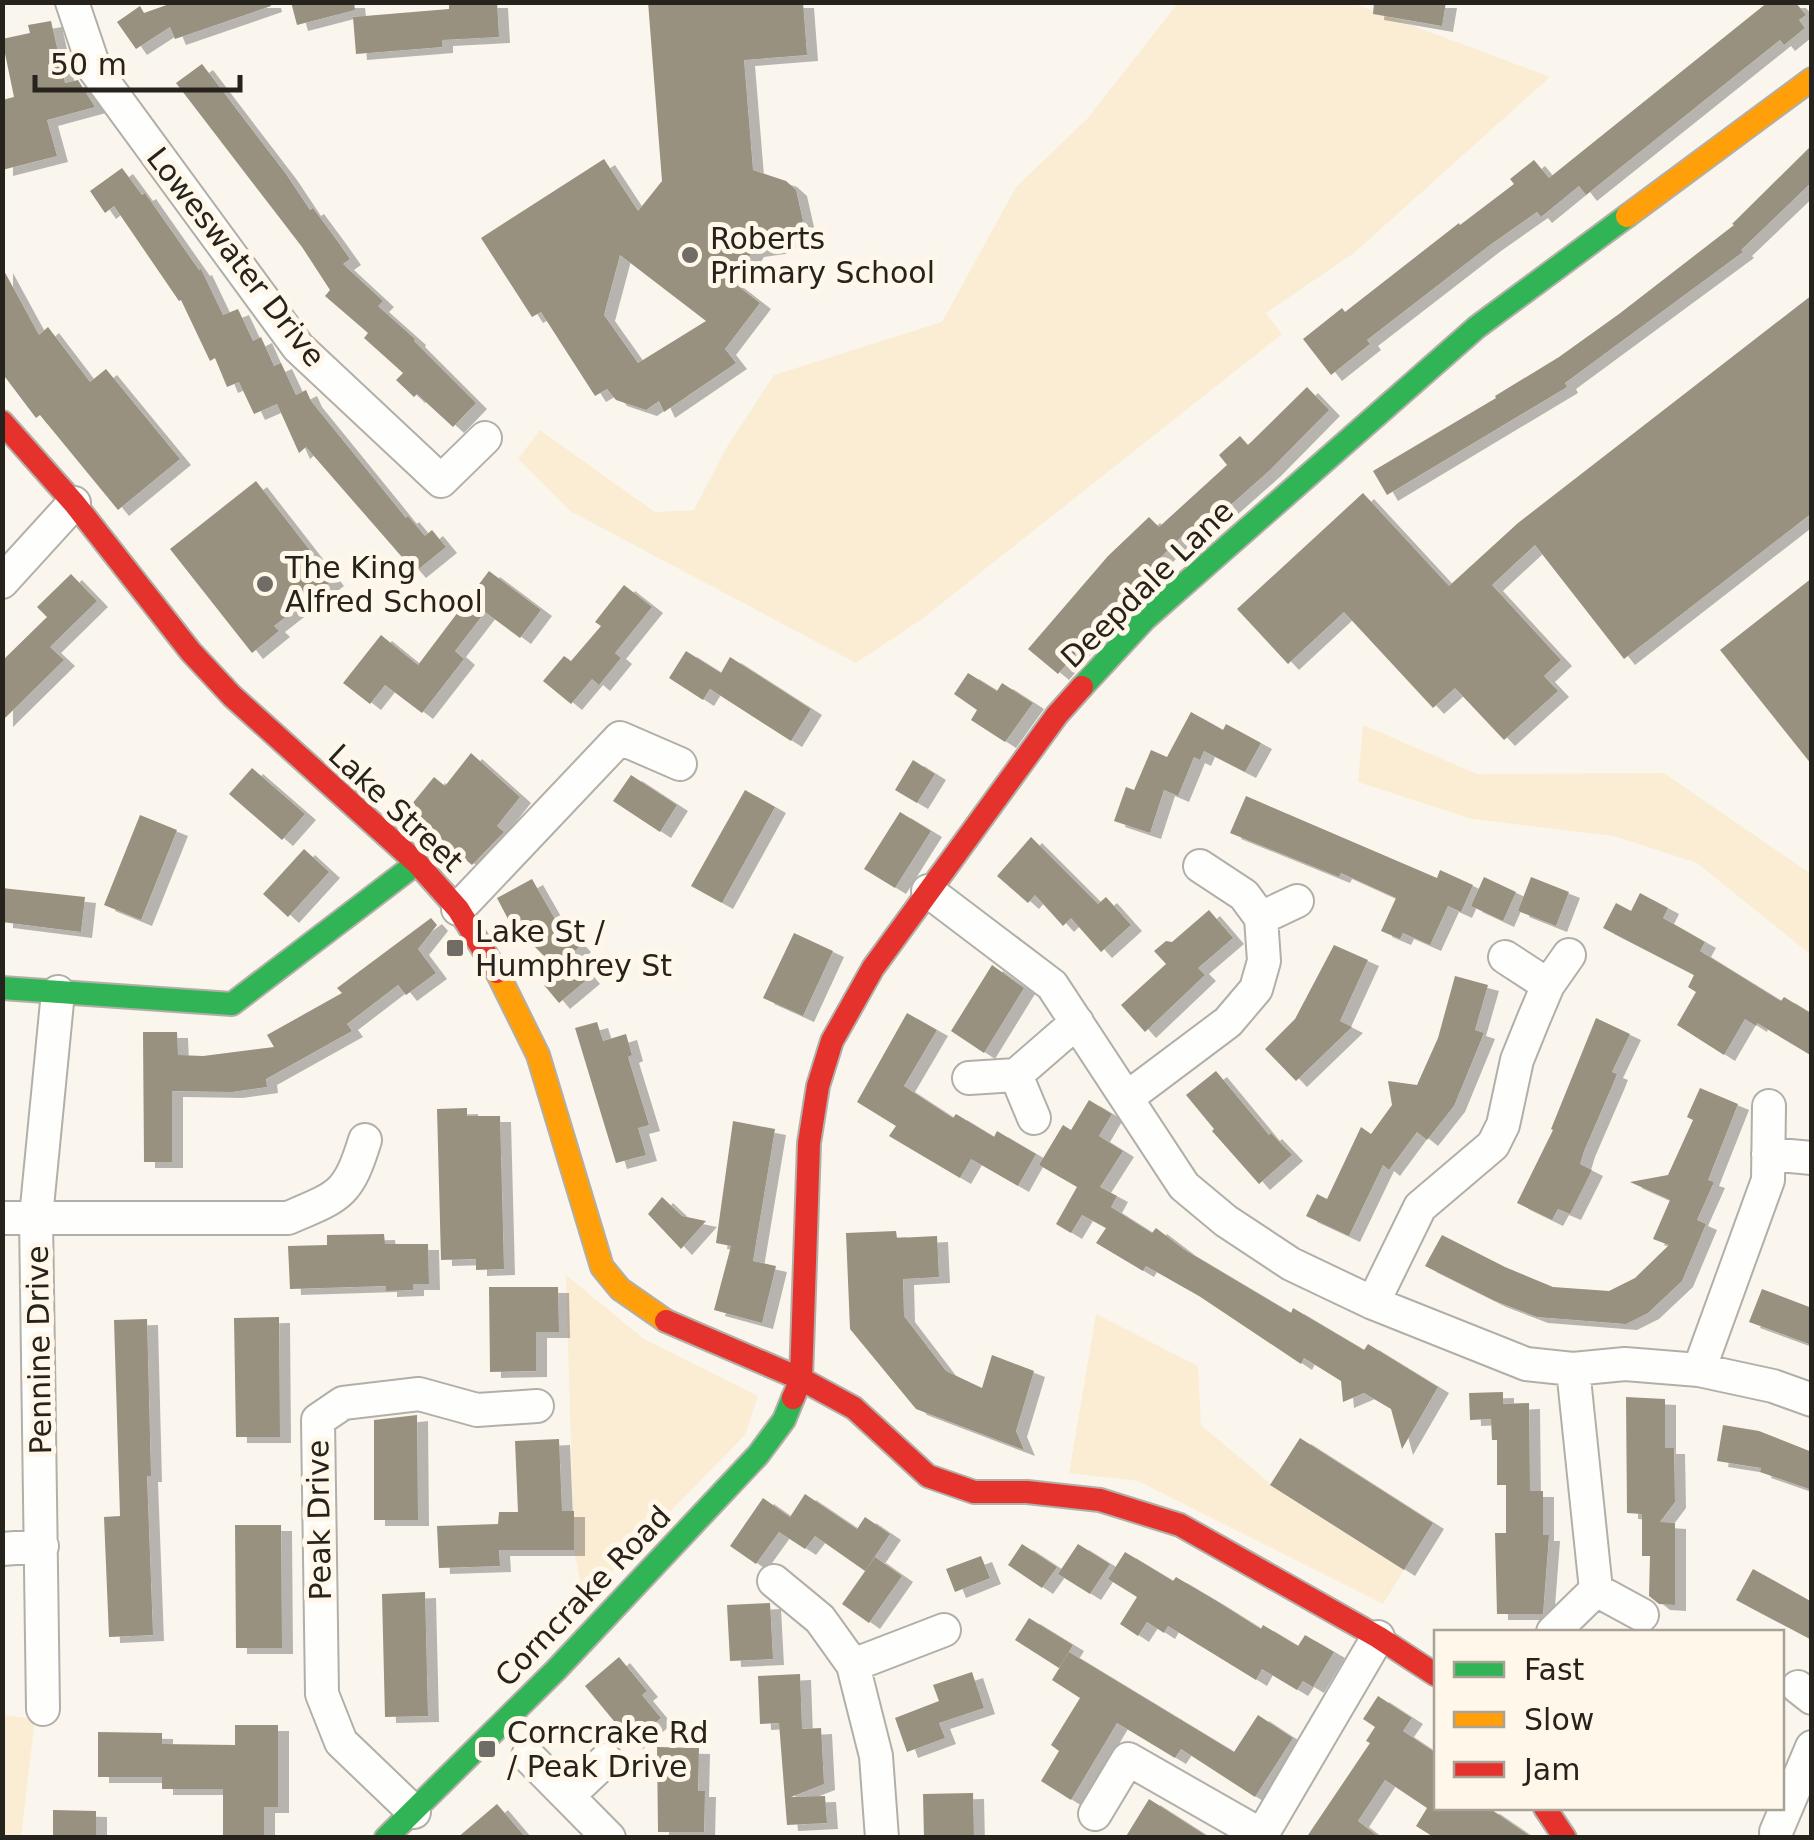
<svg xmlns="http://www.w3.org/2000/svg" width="1814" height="1840" viewBox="0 0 1814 1840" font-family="'DejaVu Sans',sans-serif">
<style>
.green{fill:#fbedd3}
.building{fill:#98917f;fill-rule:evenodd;filter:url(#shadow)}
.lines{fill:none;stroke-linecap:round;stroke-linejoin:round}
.street-casing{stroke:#b2afa8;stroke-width:36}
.fast-casing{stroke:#b2afa8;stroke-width:26}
.slow-casing{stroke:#b2afa8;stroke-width:26}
.jam-casing{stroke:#b2afa8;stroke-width:26}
.street{stroke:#fefefc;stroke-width:32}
.fast{stroke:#30b455;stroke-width:22}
.slow{stroke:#ff9f0a;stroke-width:22}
.jam{stroke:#e5322d;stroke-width:22}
.poi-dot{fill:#706c66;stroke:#fff7e9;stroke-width:4}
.labels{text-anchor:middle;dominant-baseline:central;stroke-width:10;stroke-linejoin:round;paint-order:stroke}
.poi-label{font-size:30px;fill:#26221c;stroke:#fff7e9;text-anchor:start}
.street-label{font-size:30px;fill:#26221c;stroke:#fff7e9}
</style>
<defs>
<filter id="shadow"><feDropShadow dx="11" dy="6" stdDeviation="0" flood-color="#0004"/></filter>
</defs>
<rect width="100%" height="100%" fill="#faf6ee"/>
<path class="green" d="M1178,3H1352L1550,77L1354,253L1266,313L1282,334L922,619L856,663L570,511L518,459L540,430L655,512L694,510L725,450L774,375L942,322L1016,187L1087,119Z
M1363,725L1477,774L1664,773L1811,874V955L1697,863L1614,836L1472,819L1358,782Z
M566,1275L644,1339L758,1396L745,1435L584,1600L574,1550Z
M1096,1314L1198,1366L1201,1425L1279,1491L1404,1570L1383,1604L1138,1481L1069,1473Z
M3,1715L35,1719L21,1837L3,1838Z"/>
<path class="building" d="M175,2H270L271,6L175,39L170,27L136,49L117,22L140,6L144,13Z
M291,2H354L355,10L297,25Z
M449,2H497L499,37L442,40V47L356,54L353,17L449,9Z
M648,2H803L807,55L744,60L753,170L786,181L796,190L803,221L781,247L753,251L733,282L760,303L725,349L736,363L664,412L659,401L646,410L616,400L607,389L595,396L541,312L532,317L481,238L604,159L638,211L662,181ZM620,255L706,321L638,363L604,315Z
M1374,2H1446L1442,26L1373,14Z
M1768,2H1795L1806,15L1799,20L1805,28L1784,45L1780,40L1586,195L1579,186L1541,217L1537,212L1490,245L1367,340L1370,344L1331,375L1303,339L1342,308L1345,312L1459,223L1460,225L1514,184L1510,179L1534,160L1549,178Z
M51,21L65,83L78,80L95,107L47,120L57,156L2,170V100L14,97L2,39L30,33L28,25Z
M202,64L286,174L310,210L313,208L333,235L350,259L343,264L383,301L378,306L415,339L414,341L476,403L453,427L417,394L414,397L396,380L403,373L364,338L368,333L325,296L330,290L302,247L176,83Z
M1812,145V182L1741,250L1743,252L1565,383L1567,387L1387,495L1373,471L1496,398L1495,396L1559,357L1619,314L1734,225L1732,224Z
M122,168L142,195L145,193L199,270L201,269L223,315L238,309L253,341L261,337L274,366L281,363L296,395L306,390L311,401L406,518L408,516L425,536L432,530L446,547L415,572L306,447L299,453L277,404L254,414L239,382L227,387L215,358L210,361L181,300L179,301L114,206L105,213L90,191Z
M2,267L39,335L48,327L90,382L106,369L180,459L118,510L40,415L36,418L2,373Z
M1812,295V513L1624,659L1535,545L1492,585L1561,660L1544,676L1558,691L1504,740L1455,688L1433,708L1344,612L1288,664L1237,609L1363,493L1449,586L1518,523Z
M1307,387L1329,410L1270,470L1199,533L1192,526L1145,573L1058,674L1028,649L1108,556L1149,517L1159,527L1227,465L1219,455L1240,436L1248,445Z
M256,481L333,580L274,626L279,631L252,653L170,549Z
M489,571L541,610L520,638L485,612L455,651L464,659L422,713L385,685L370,704L343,683L381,635L418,665Z
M71,574L97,601L50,647L64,660L2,721V661L47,617L37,607Z
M1812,578V765L1720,650Z
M624,585L652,607L615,653L621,658L599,685L592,679L571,704L543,681L564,656L571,661L601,626L595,622Z
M686,651L721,673L730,657L811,709L791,741L710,689L718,676L703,700L669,678Z
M968,673L997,691L1002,683L1033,703L1005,742L971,720L977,710L954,694Z
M1191,712L1223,730L1226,724L1261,743L1245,772L1204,751L1200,760L1194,757L1178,796L1164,790L1150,833L1114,821L1126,787L1134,790L1151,750L1167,757Z
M471,753L520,797L497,826L504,832L472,865L407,810L434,777L445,786Z
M913,760L935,774L917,803L895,790Z
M252,768L305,814L282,840L229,794Z
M631,775L677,805L660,832L613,801Z
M745,790L775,807L722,903L691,886Z
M1246,796L1437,878L1440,870L1473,885L1461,912L1448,906L1430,945L1403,933L1400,939L1381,931L1396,898L1341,873L1339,877L1230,833Z
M900,812L931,831L895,888L864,869Z
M140,815L177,830L141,920L104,905Z
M1031,837L1098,904L1106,897L1131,925L1101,952L1071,918L1063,926L1035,895L1028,903L997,876Z
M304,849L329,872L288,917L263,894Z
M1484,877L1516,892L1503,921L1471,906Z
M1531,877L1569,892L1556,926L1518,911Z
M532,879L556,921L580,946L557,969L509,921L497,898Z
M2,888L85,897L81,932L2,922Z
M1640,893L1668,908L1663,918L1705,942L1700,951L1781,1001L1784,997L1812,1014V1056L1757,1023L1756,1026L1745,1019L1724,1055L1677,1025L1696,992L1688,987L1694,975L1603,928L1616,903L1631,911Z
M1209,910L1233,938L1198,968L1205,975L1145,1032L1121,1005L1166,964L1154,951L1166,941L1172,942Z
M431,918L437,925L418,949L436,973L406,995L398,985L347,1024L352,1031L266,1079L267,1087L232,1092L172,1091V1162H144L143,1032H177L178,1055L203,1056L274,1047L267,1035L342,993L337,988Z
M794,933L833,951L803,1016L763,998Z
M1334,945L1368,960L1340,1021L1352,1027L1296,1081L1265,1049L1295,1019Z
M574,960L589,978L559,1003L544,985Z
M992,965L1024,988L984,1053L951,1031Z
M1455,976L1488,985L1475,1030L1484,1033L1454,1106L1427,1140L1417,1132L1389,1170L1383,1165L1349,1236L1306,1216L1317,1194L1327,1199L1361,1127L1371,1134L1392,1105L1388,1081L1417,1085L1438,1038Z
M907,1013L937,1030L904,1086L953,1118L956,1114L994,1137L997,1131L1036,1154L1018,1186L971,1159L960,1178L889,1136L896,1126L857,1102Z
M1596,1018L1630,1034L1612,1072L1617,1074L1613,1084L1584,1151L1580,1164L1592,1170L1570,1214L1558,1209L1552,1220L1517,1203L1553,1130L1551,1129Z
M597,1022L603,1041L626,1034L632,1055L628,1057L649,1125L638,1128L646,1155L616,1163L575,1028Z
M1216,1071L1269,1135L1271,1133L1292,1155L1259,1184L1212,1131L1214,1129L1186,1095Z
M1700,1088L1738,1104L1708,1180L1714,1182L1697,1220L1706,1224L1682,1281L1648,1313L1626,1324L1537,1317L1495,1301L1425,1266L1442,1235L1505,1267L1553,1287L1609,1291L1635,1278L1669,1245L1653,1239L1670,1200L1630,1182L1668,1175L1693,1120L1687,1117Z
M1089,1100L1112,1114L1099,1136L1123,1151L1100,1187L1117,1196L1111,1207L1152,1233L1156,1228L1185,1250L1291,1313L1293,1308L1364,1350L1368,1344L1438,1387L1402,1449L1391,1409L1364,1393L1343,1402L1341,1381L1304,1358L1301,1364L1199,1296L1146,1266L1143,1271L1096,1243L1106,1228L1082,1215L1071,1233L1056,1224L1077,1187L1039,1165L1063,1125L1071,1130Z
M467,1108V1116H500L504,1269L476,1270V1259L441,1260L437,1109Z
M733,1121L775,1129L753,1261L776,1266L762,1323L714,1310L731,1246L716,1243Z
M662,1197L682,1216L706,1221L681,1249L648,1214Z
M896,1231L897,1238L937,1236L939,1277L903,1279L904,1316L946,1371L982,1388L992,1355L1034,1371L1016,1431L1024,1450L916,1409L850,1329L846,1233Z
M384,1234L385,1244H428L429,1284H413V1290L386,1291V1286L290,1289L288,1246L327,1245V1235Z
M489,1287H558L559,1332H536V1371L490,1372Z
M1762,1289L1812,1308V1345L1749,1322Z
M279,1317L280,1437H236L234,1318Z
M147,1319L151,1476H147L153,1635L109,1637L104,1517L120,1516L114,1320Z
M1503,1392V1404L1529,1403L1530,1491H1543V1535H1549L1543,1614H1497L1495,1533H1506V1485H1497V1440H1492L1491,1419L1470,1420L1469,1393Z
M1626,1397L1665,1399V1448H1674L1675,1502L1660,1522L1675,1523V1605L1659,1604L1649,1596L1650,1556H1642V1514L1627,1513Z
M417,1415L418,1520H374V1420Z
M1723,1425L1759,1431L1812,1452V1490L1760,1472L1761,1468L1717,1461Z
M1300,1438L1433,1523L1404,1570L1270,1485Z
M559,1439L562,1511H574V1550H499L500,1566L439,1568L437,1526L498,1524L499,1512H518L515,1441Z
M805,1494L857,1529L865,1517L890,1534L865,1571L815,1536L805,1549L779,1532L756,1564L730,1546L763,1498L790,1517Z
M235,1525H281L282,1648H236Z
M1022,1544L1057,1567L1042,1588L1008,1565Z
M1078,1544L1110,1564L1090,1594L1058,1574Z
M1125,1552L1173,1581L1176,1577L1215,1600L1261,1629L1263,1625L1298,1646L1305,1635L1334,1652L1313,1687L1303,1681L1297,1690L1262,1669L1256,1680L1168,1626L1164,1633L1147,1622L1138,1636L1120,1624L1137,1597L1108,1579Z
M981,1556L990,1578L955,1592L946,1569Z
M875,1557L902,1576L869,1623L842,1604Z
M1753,1569L1812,1602V1640L1736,1600Z
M425,1592L428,1716L385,1717L382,1594Z
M770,1603L773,1659L730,1661L727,1605Z
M1029,1618L1073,1645L1059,1668L1015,1640Z
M1069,1652L1234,1752L1258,1715L1293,1738L1255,1797L1181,1749L1175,1758L1117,1723L1071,1800L1041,1781L1059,1751L1051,1745L1080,1698L1052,1680Z
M619,1657L647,1691L642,1695L661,1718L632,1743L585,1686Z
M972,1672L984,1708L939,1723L945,1738L907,1752L895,1718L939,1701L933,1685Z
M800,1674L802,1729L821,1728L824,1784L791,1797L825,1796L827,1823L787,1825L779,1723L760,1724L758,1676Z
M1378,1696L1412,1718L1403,1731L1436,1753V1808H1489L1533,1838H1435L1416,1826L1427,1808L1385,1780L1358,1821L1380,1838H1306L1370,1743L1366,1741L1375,1727L1363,1719Z
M235,1725H278V1807H264V1838H223V1789H162V1777H98V1732L162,1733V1744L235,1745Z
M657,1747L699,1748L698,1791H705L704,1832H658Z
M973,1793L974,1838H924L923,1794Z
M1149,1799L1210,1838H1125Z
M497,1804L526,1838H457Z
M53,1810L96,1811V1838H53Z"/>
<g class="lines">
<defs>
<path id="street" d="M72,2L95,70L298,347L441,481L485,438
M2,582L74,503
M928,891L1052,985L1184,1186L1226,1221L1291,1264L1373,1303L1526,1364L1573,1369L1625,1364L1699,1370L1773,1386L1812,1400
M458,909L620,738L680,764
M1261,918L1297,901
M1505,957L1548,985
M1016,1075L1077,1022
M969,1078L1016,1075L1034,1118
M1128,1097L1228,1022L1256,989L1264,961L1261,918L1244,895L1200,866
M1768,1154L1812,1158
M2,1218H288C340,1196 348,1195 365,1140
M1373,1303L1420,1207L1493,1145L1503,1125L1517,1060L1534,1018L1548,985L1569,955
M1573,1369L1596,1590L1642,1615
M1699,1370L1768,1180L1769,1106
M2,1549L42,1546
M774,1581L820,1619L853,1665L876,1756L882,1838
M1553,1632L1596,1590
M853,1665L944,1630
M1798,1687L1812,1698
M43,1709L36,1217L58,992
M528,1756L609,1838
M568,1796L606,1760
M414,1812L341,1742L322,1694L318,1420L343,1403L419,1394L477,1410L537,1406
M1095,1814L1128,1759L1261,1835
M1776,1832L1812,1747
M1260,1838L1378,1637"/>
<path id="fast" d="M1082,687L1145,619L1477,327L1627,216
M2,988L232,1004L417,863
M386,1838L556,1670L758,1455L784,1420L793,1398"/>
<path id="slow" d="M1627,216L1812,79
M497,972L538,1055L602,1267L620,1289L666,1321"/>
<path id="jam" d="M2,422L74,503L191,652L232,696L417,863L458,909L497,972
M666,1321L801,1379L854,1408L928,1476L974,1492H1027L1100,1500L1180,1525L1378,1637L1436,1675
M793,1398L801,1379L809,1143L818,1086L832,1041L873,968L1057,715L1082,687
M1545,1808L1565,1838"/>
</defs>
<use href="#street" class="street-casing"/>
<use href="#fast" class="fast-casing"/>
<use href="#slow" class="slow-casing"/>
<use href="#jam" class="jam-casing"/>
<use href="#street" class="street"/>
<use href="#fast" class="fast"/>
<use href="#slow" class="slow"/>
<use href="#jam" class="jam"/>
</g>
<g class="poi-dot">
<circle cx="690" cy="255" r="10"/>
<circle cx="265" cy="584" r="10"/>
<rect x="445" y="938" width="20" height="20" rx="5"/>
<rect x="477" y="1739" width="20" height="20" rx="5"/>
</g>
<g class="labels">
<g class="poi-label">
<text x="710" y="238">Roberts<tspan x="710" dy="34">Primary School</tspan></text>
<text x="285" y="567">The King<tspan x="285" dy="34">Alfred School</tspan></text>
<text x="475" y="931">Lake St /<tspan x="475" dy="34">Humphrey St</tspan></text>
<text x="507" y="1732">Corncrake Rd<tspan x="507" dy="34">/ Peak Drive</tspan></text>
</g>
<g class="street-label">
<text transform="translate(236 257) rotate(52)">Loweswater Drive</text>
<text transform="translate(1147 584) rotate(-44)">Deepdale Lane</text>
<text transform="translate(396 808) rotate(43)">Lake Street</text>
<text transform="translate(39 1350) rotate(-91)">Pennine Drive</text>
<text transform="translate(319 1520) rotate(-91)">Peak Drive</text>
<text transform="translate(583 1596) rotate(-46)">Corncrake Road</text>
</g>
</g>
<rect width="1814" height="1840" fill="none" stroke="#26221c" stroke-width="10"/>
<rect x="1434" y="1630" width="350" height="180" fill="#fff7e9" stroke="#a8a297" stroke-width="2.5"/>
<rect x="1454" y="1662" width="50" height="15" fill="#30b455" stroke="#a8a297" stroke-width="2.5"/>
<text x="1524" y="1680" font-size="30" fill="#26221c">Fast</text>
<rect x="1454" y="1712" width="50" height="15" fill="#ff9f0a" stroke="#a8a297" stroke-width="2.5"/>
<text x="1524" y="1730" font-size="30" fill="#26221c">Slow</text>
<rect x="1454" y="1762" width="50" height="15" fill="#e5322d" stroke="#a8a297" stroke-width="2.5"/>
<text x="1524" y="1780" font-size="30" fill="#26221c">Jam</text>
<path d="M35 75v15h205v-15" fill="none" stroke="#26221c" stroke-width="5"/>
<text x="50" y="75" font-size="30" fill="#26221c" stroke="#fff7e9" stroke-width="8" paint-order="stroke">50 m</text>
</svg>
